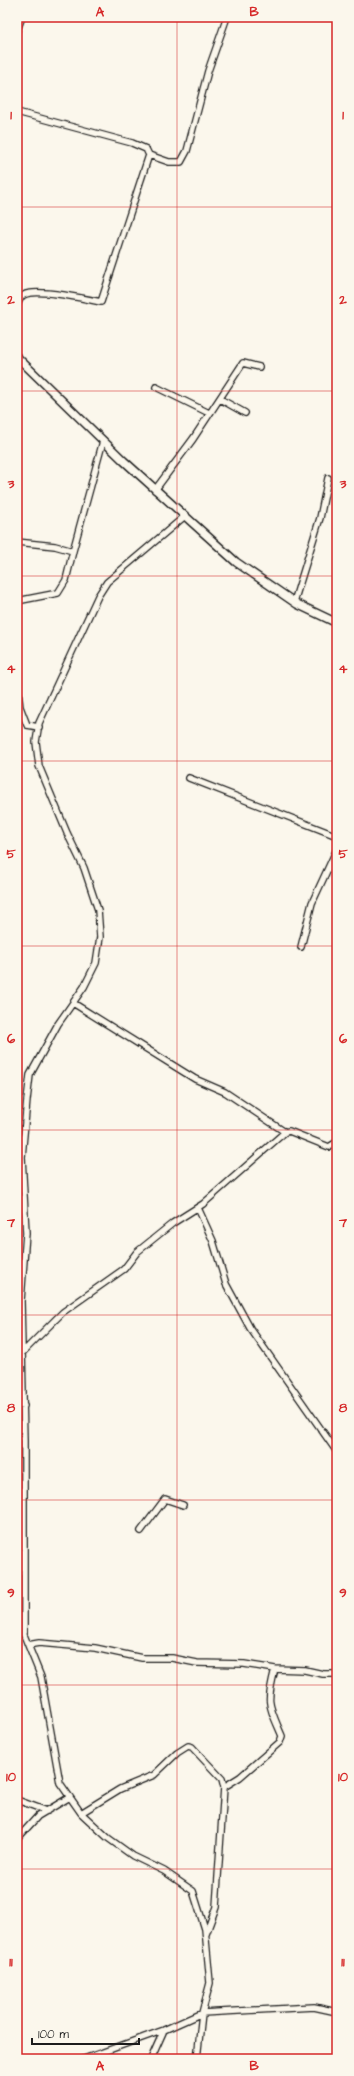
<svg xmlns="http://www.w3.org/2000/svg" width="354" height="2076" viewBox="0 0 354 2076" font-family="'Architects Daughter',sans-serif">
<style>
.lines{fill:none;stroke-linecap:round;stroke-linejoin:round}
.minor-casing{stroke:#1c1c1c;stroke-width:8}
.tertiary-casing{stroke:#1c1c1c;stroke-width:10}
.minor{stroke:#fbf7ec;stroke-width:5.5}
.tertiary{stroke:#fbf7ec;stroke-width:7}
.grid{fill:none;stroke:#d62828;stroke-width:1;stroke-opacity:0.55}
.neatline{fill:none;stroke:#d62828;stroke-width:1.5}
.grid-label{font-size:13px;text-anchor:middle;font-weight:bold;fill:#d62828}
</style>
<rect width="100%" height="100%" fill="#fbf7ec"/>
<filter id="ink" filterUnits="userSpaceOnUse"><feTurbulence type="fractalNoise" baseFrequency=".025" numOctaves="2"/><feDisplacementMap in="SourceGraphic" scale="8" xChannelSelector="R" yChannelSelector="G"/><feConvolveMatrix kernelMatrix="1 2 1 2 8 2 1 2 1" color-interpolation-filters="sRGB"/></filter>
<g filter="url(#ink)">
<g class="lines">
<defs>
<path id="minor" d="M17,30L22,17
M17,112L132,143L146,149L149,155L169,162H181L187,151L208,71L227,17
M17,305C19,301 21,296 24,295C35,288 87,299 101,302L149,155
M156,387L209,413
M220,399L245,413
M155,490L193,439L243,363L259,367
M185,516L107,582L98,596L39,723L36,742L39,766L67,833L84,868L98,910L100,937L96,963L84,987L58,1024L30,1075L27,1100L22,1157L26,1233L21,1301L24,1441V1635L41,1677L60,1783L81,1813L108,1838L133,1856L164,1871L193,1891L205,1929L210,1983L202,2013L197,2059
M17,542L55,546L73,551L103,441
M17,601L58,593L66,580L73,551
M294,602L320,518L328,478
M17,683L20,707L27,725L39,727
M189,778L337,836
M301,947L312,903L337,849
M73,1003L195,1079L225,1092L285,1132
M198,1208L213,1241L226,1284L250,1328L337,1452
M22,1353L63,1312L124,1269L137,1252L173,1223L203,1204L285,1132L289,1131L329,1147L337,1142
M17,1405L24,1406
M141,1531L165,1499L183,1505
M28,1645L39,1643L95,1648L142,1658H172L197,1663L244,1664L275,1669L305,1670L323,1674H337
M224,1787L240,1777L280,1742L282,1736C268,1703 266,1704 275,1669
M17,1800L47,1811
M81,1813L120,1789L154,1775L177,1753L188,1746L192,1747L222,1779L224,1787L216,1907L206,1934
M17,1839L38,1816L70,1797
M84,2059L164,2030L202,2013L314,2007L337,2012
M151,2059L164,2030"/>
<path id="tertiary" d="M17,357L124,461L236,562L297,604L337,623"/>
</defs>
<use href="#minor" class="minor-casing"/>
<use href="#tertiary" class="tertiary-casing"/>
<use href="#minor" class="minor"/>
<use href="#tertiary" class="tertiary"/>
</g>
</g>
<path class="grid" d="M177,17V2059M17,207H337M17,391H337M17,576H337M17,761H337M17,946H337M17,1130H337M17,1315H337M17,1500H337M17,1685H337M17,1869H337"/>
<rect width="354" height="2076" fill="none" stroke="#fbf7ec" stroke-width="44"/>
<path d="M32 2038v6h107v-6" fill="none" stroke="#1c1c1c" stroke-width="2"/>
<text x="38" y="2038" font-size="12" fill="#1c1c1c" stroke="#fbf7ec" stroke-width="3" paint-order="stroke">100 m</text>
<rect x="22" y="22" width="310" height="2032" class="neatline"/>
<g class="grid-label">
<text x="100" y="16">A</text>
<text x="254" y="16">B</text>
<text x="11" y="119">1</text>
<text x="343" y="119">1</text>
<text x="11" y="304">2</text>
<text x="343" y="304">2</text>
<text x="11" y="488">3</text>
<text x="343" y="488">3</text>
<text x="11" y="673">4</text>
<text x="343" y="673">4</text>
<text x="11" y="858">5</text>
<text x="343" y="858">5</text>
<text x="11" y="1043">6</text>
<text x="343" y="1043">6</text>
<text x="11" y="1227">7</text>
<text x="343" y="1227">7</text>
<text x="11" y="1412">8</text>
<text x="343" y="1412">8</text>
<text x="11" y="1597">9</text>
<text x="343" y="1597">9</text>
<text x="11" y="1781">10</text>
<text x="343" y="1781">10</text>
<text x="11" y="1966">11</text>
<text x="343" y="1966">11</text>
<text x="100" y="2070">A</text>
<text x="254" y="2070">B</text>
</g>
</svg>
